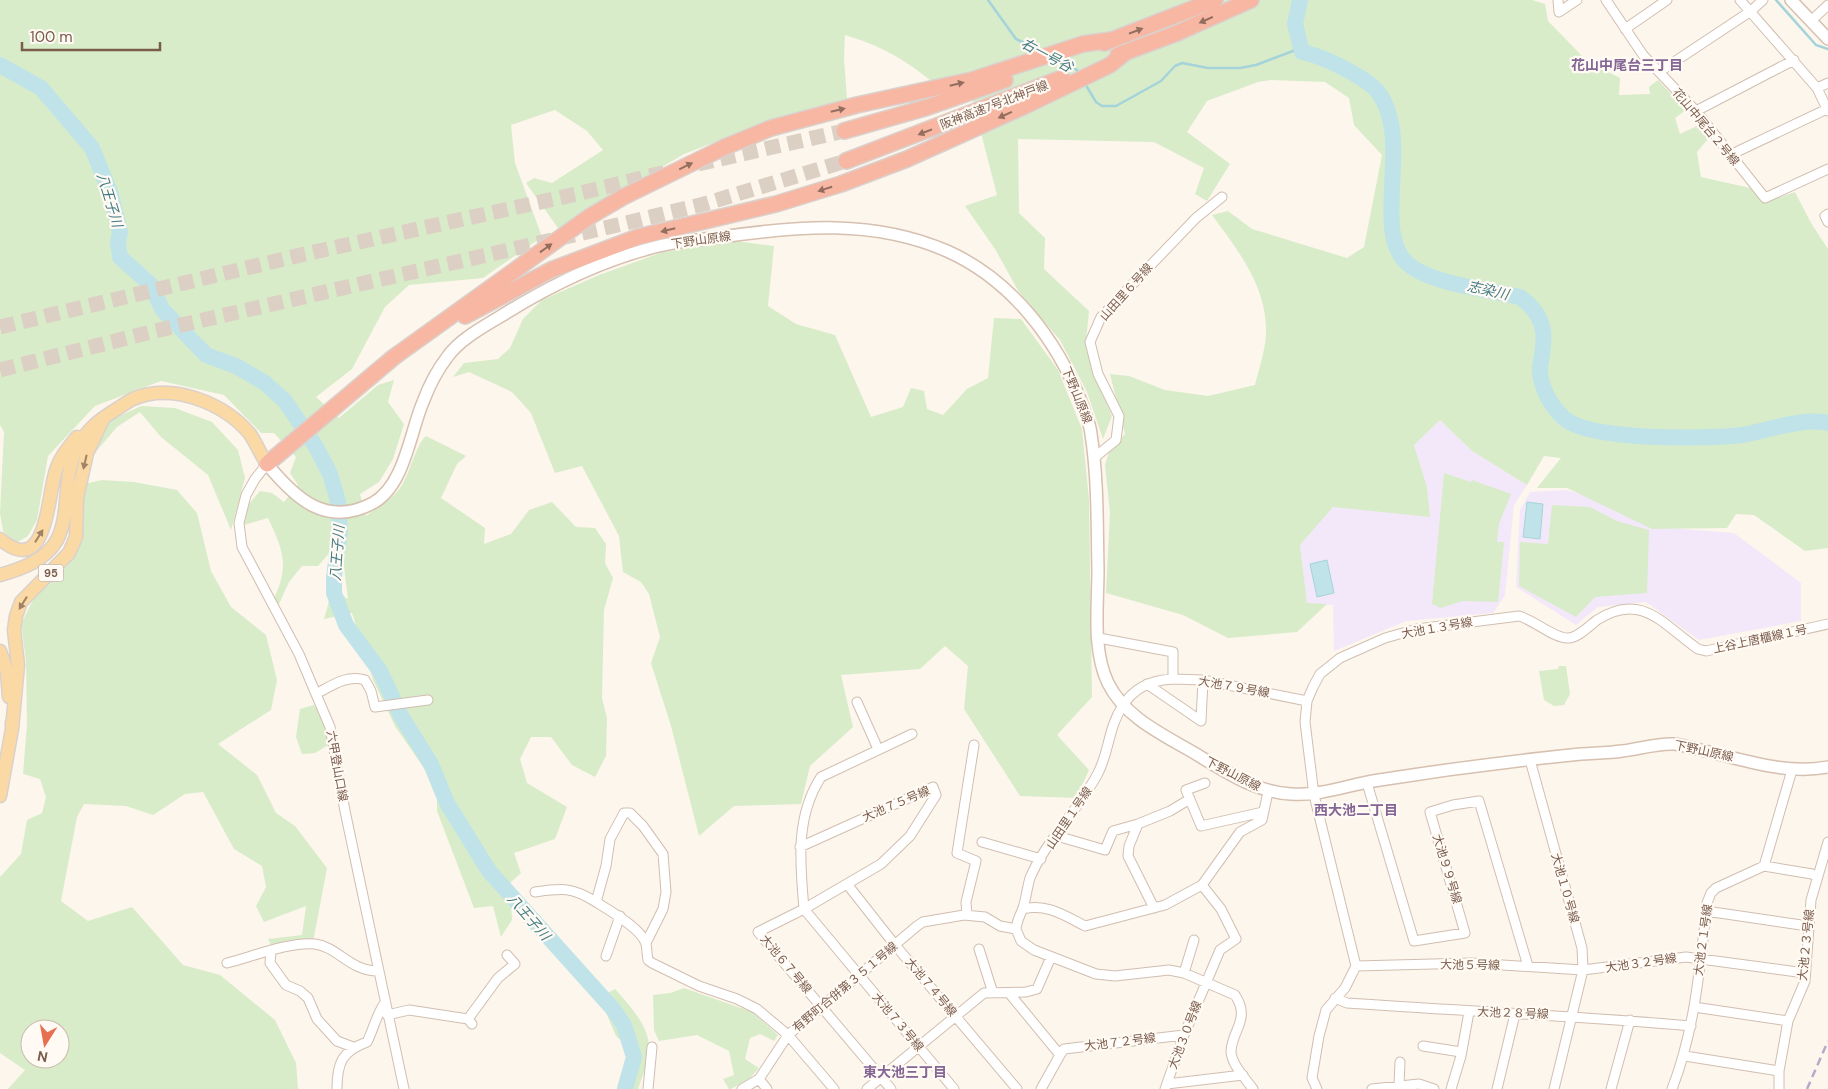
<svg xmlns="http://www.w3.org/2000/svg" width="1828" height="1089" viewBox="0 0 1828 1089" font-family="'DM Sans','Noto Sans JP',sans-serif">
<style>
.education{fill:#f3e8fa}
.green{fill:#d8ecc9;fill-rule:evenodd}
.water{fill:#bfe3e8;stroke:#a5d3da}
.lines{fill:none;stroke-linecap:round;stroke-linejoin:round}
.stream{stroke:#a5d3da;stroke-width:2.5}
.river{stroke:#bfe3e8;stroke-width:16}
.highway-tunnel{stroke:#dcd0c4;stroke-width:15;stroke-dasharray:15 8;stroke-linecap:butt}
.street-casing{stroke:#d1beb0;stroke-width:11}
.secondary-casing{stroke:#d6c0b0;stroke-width:14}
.primary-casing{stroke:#dad1cd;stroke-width:15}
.highway-casing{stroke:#dad1cd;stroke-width:18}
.street{stroke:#fff;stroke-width:9}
.secondary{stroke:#fff;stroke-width:11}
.primary{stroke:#fbd9a5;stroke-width:12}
.highway{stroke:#f7b7a3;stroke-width:15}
.rail{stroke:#b9a8c9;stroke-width:2.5;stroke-dasharray:8 5;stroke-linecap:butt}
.oneway{fill:#936e5e}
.oneway2{fill:#a18267}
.labels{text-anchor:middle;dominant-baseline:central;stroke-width:4.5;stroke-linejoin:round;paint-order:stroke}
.shield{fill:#fffaf3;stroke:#a28b7f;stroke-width:1}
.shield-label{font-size:11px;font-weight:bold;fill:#7a5c4d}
.street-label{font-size:12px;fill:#7a5c4d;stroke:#fffaf3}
.water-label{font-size:14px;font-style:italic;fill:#437c86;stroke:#fffaf3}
.neighbourhood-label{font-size:14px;font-weight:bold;fill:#846695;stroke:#fffaf3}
</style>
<rect width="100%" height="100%" fill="#fdf6ec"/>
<path class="education" d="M1440,420L1472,451L1527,485L1514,505L1505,595L1493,613L1406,621L1334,651L1333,605L1307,604L1300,545L1333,506L1429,516L1427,487L1414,445Z
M1566,490L1605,500L1659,527L1734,533L1801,583V621L1699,640L1646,602L1598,607L1576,625L1516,587L1520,510L1530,492Z"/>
<path class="green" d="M0,0H1532L1545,4L1548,21L1588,62L1620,78L1619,95L1650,94L1649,87L1658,80L1686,110L1675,118L1680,134L1699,125L1708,139L1697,152L1701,177L1750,188L1763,203L1795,192L1811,223L1828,249V548L1805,551L1754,515L1736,514L1727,528L1652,529L1567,488H1537L1561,458L1544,456L1527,485L1472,451L1440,420L1414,445L1427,487L1430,517L1333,507L1300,545L1307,603L1327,604L1297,632L1228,638L1183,615L1106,593L1110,513L1105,465L1109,452L1125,434L1110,374L1129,376L1165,390L1208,396L1255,385C1259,368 1266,349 1266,332C1267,287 1238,250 1212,215L1228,211L1252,229L1347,258L1364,247L1382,155L1354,125L1349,98L1325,82L1271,80L1258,82L1207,101L1187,132L1230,164L1207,201L1195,194L1204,168L1154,142L1018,139L1019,213L1045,238L1044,269L1089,311L1086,342L1099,386L1112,416L1103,439L1087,392L1060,340L1019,292L995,249L965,206L997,195L966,75L931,81C903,58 879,45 845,35L844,59L847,99L785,115L684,154L558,228L526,183L534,178L552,183L603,150L587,131L555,110L511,125L515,163L542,237L483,278L409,285L385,307L352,369L316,397L339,418L378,385L394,380L388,402L404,424L393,459L379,482L360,494L366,516C376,508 393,499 400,488C410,474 415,446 426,436L466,456L457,464L441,498L485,528L484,544L511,534L529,510L552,502L576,527L595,528L606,544L605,563L613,578L604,610L602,698L607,718L606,756L595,777L572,765L551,737H531L520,759L527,783L567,807L555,839L514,853L521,873L510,883L512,920L501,937L493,906L474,908L437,811V787L395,726L373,680L352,613L324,619L329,601L340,594L348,599L344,567L332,550L318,566H302L289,582L278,606L273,600C290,566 283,550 268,518L244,525L248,505L260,491L272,493L284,502L298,485L290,473L296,457L274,433H261L224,395L161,381L95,406L48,456L37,520L28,536L16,543L3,531L0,513L4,432L0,425Z
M734,241L774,246L768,306L796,324L835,335L871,417L903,407L911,388L924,391L927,409L943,415L967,389L988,378L994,318L1021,319L1058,370L1082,429L1089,500L1092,697L1057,735L1089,770L1076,798L1020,796L964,709L968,666L945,646L920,669L841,675L853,727L810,766L801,804L734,806L699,836L671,726L651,663L660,637L649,594L641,582L623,572L619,536L582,466L555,473L531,413L512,392L469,372L453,377L464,363L498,359L510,348L523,319L542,300L599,275L663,252Z
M141,406L175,408L212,422L238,450L245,478L231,530L208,475L161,437L140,412L117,427L94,454L92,449L109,421Z
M1444,473L1471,482L1472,480L1511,494L1499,524L1497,542H1504L1498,602L1462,601L1441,608L1432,604Z
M102,480L134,482L177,490L197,513L211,571L231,607L266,635L277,680L271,710L218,744L257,775L276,813L295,826L327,868L313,942L271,945L268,939L302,935L306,906L264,922L256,906L266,887L262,866L234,849L203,792L185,794L153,815L126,806L84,804L77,817L61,901L88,921L132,907L183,965L220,975L275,1020L296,1063L298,1089H8L25,1070L0,1053V877L21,854L27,820L42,813L46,797L40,779L23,774L27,724L26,661L21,624L34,598L68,565L79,538L84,484ZM30,1029H60V1059H30Z
M1552,505L1590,507L1617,521L1649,530L1647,593L1595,597L1576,617L1519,586L1520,542L1548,544Z
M1559,666H1566L1570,694L1564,705L1554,706L1544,700L1539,671L1558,669Z
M314,705L324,721L330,744L315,753L302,754L296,737L300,709Z
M684,988L752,1012L778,1035L774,1041L760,1034L750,1038L745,1059L759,1068L750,1078L731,1089H729L723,1079L734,1075L729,1051L697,1035L659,1041L654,1030L653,995L670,993Z
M615,989C626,1001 645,1022 648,1039C652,1055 643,1074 638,1089H620L631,1059L627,1046L616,1036L601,1001L606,994Z"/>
<path class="water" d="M1527,502L1543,504L1540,539L1523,537Z
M1327,560L1334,593L1317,597L1310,564Z"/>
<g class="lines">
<path class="stream" d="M988,0L1016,39L1041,51
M1776,0L1816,45L1828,49
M1057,58L1070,64L1080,73
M1084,82L1096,102L1102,106H1116L1161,81L1175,66L1182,63L1208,68H1240L1256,65L1293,51L1302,52"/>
<path class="river" d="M1300,0L1295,24L1302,52C1320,56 1335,63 1351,72C1361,78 1371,83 1378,92C1414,140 1370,232 1408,264C1431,284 1490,290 1520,297C1531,305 1541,317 1543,331C1545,343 1541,357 1540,369C1540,387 1551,407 1565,419C1592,441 1706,439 1742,435C1768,431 1801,417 1828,423
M0,65L41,88L92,148L110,192L120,232L118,242L120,257L151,285L162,309L206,355L236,366L265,383L285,401L316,447L330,474L338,501L340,531L334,577V593L346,625L380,671L401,716L431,764L447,803L489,871L613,1009L624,1025L634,1057L625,1089"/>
<path class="highway-tunnel" d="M698,164L844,131
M0,327L305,254L581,193L666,172
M0,370L155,331L622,224L704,204L846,161"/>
<defs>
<path id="street" d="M1558,0L1559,12L1577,0
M1606,0L1643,55L1696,111L1765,198L1828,169
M1740,0L1817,88L1828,111
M1811,21L1828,5
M1625,29L1667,0
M1659,72L1751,11L1763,0
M1817,88L1828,83
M1696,111L1794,60
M1730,155L1827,109
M1828,214L1825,216L1828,222
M1094,458L1116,440L1119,416L1098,374L1090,342L1101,317L1196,218L1222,197
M267,464L255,479L246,495L239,523L242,547L299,654L330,727L345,811L404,1089
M1099,638L1173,652V679L1203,680L1307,701
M1147,684L1201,721L1203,680
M316,694C331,686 347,674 365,680L371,691L375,707L428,700
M857,702L878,749
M1530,760L1582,948L1583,970L1554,1089
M1205,783L1186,790L1201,826L1263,812
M1367,783L1414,941L1465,933L1430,812L1453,805L1479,801L1528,966
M1138,824L1170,811L1190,799
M1057,836L1105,850L1113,831L1138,824L1129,846L1128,856L1154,908
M982,842L1041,859
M800,847L933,787L936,795L910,836L881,864L804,909C800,863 795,817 821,777L912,734
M1764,866L1812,874L1817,877
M847,884L895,945L1017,1089
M535,892C563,888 572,887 596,902L606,866L610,839L624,813H630L643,826L663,854L666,892L663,909L646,943
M596,902C609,910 642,929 646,944C647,949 647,955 648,960L652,963L699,986L737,999L757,1009L788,1035L834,1089
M1023,909C1046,903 1064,915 1085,926L1165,905L1202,885L1240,832L1262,820L1268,792
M1706,911L1808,926
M967,915L966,902L976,861L957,853L974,745
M1016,929C1017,920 1020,916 1023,908C1026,899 1027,888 1030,878C1045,842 1078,810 1097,775C1109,754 1108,728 1122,707C1133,688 1152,680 1173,679
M979,949L993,993
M271,952L270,963L286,985L300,991L308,998L317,1019L337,1041L353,1047
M606,956L620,916
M227,963C251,957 292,941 315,944C338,947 350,971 378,971
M1356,966L1471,963L1583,970L1686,957L1805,973
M1184,973L1194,940
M1009,993L1060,1055L1041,1089
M1335,998L1347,1003C1462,1011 1577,1016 1691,1026
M1694,1007L1788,1021
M387,1015L409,1010L468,1019L472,1024
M468,1019L498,978L515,964L507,955
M1423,1046L1461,1052
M1060,1055L1064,1049L1184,1035
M1685,1056L1779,1071L1788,1021L1805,981L1811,900L1828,842
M759,1079L767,1089
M1167,1084L1243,1075
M1399,1085L1400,1062
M337,1089C337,1063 342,1051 367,1042C372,1033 379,1008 385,1003
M648,1089L652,1047
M742,1089L759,1079L788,1035L917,926L923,922L964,915L985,917L1000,926L1016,929L1021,941L1034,950L1096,974L1115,976L1169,970L1184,973L1235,995C1251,1019 1232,1030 1231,1051C1231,1064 1246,1079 1253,1089
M867,1089L984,993L1026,992L1037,989L1051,957
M891,1089L758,932L804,909L954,1089
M1165,1089L1184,1035L1220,950L1236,939L1221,909L1202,885
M1317,1089L1312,1078L1319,1036L1326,1010L1345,988L1356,966L1314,795L1305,722L1307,701L1313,687L1320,674L1340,658L1385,638L1417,629L1519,616C1534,620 1555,639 1568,638C1578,638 1589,626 1597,620C1642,591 1663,625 1698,649L1706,651L1828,624
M1372,1089L1419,1084L1434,1089
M1451,1089L1461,1056L1469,1012
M1497,1089L1515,1014
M1611,1089L1630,1020
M1672,1089C1695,1030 1700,966 1707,903L1711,893L1716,888L1764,866L1792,770
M1779,1089V1071"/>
<path id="secondary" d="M1791,0L1828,39
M267,464C295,498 326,528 373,503C405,485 410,432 423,402C429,386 437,370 448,356C461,338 487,325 506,313C553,284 605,259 659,246C679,241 701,240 721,237C799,226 873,219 947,251C1012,280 1057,340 1082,404C1085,414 1090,423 1091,434C1098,479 1097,524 1098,570C1098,605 1092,650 1108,683C1125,718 1164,735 1196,754C1226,772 1255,792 1291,794C1319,796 1345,786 1373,781C1442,770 1511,761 1581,754C1595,753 1609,753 1622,751C1639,749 1658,743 1674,744C1684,745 1695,749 1705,751C1745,760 1787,775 1828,767"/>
<path id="primary" d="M0,539C48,580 47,495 56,470C60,457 68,448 77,437
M0,575C21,569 45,561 57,540C71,512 62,477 77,448C87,429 99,420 117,409C122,406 127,402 133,399C172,382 224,403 250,434C256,443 261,455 267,464
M0,651L7,672L9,697
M12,729L18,665L14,630L16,616L21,602L69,553L76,537L77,498L87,453L103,419
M0,796L12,729V722"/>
<path id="highway" d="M1104,43L1215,0
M1118,55L1177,33L1251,0
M844,131L928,107L1005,80
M846,161L1062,78
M465,316L551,270L638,237L776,204L841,184L907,159L1025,106L1110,65L1126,52
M267,464L394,357L589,217L623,197L725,147L771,128L857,105L972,80L1083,44L1111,40"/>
</defs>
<use href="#street" class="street-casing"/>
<use href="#secondary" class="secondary-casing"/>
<use href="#primary" class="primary-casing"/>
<use href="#highway" class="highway-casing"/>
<use href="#street" class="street"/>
<use href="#secondary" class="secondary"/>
<use href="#primary" class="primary"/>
<use href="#highway" class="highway"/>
<path class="rail" d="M1807,1089L1828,1041"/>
</g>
<defs><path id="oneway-solid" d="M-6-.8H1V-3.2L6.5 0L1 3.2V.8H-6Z" transform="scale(1.25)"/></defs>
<g class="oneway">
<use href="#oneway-solid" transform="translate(1206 20) rotate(156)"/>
<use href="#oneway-solid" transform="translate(1136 31) rotate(-21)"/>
<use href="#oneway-solid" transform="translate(957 84) rotate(-13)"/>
<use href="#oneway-solid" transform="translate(838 110) rotate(-13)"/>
<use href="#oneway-solid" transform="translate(1005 115) rotate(156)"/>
<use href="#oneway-solid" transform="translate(925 132) rotate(159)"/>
<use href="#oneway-solid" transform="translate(686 166) rotate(-26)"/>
<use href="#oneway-solid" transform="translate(825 189) rotate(163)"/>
<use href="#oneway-solid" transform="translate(668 230) rotate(166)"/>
<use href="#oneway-solid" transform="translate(546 248) rotate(-36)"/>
</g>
<g class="oneway2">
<use href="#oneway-solid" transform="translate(85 462) rotate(103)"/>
<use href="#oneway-solid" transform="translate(39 536) rotate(-58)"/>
<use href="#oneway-solid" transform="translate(23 603) rotate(122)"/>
</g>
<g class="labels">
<rect class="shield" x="38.5" y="564.5" width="25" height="17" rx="4"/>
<g class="shield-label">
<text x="51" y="573">95</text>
</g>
<g class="street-label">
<text transform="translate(994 105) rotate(-21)">阪神高速7号北神戸線</text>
<text transform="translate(1706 127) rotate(50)">花山中尾台２号線</text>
<text transform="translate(701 240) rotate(-8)">下野山原線</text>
<text transform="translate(1126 292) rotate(-48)">山田里６号線</text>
<text transform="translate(1077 395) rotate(68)">下野山原線</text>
<text transform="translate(1437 628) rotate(-10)">大池１３号線</text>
<text transform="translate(1760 639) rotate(-12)">上谷上唐櫃線１号</text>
<text transform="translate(1234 687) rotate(10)">大池７９号線</text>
<text transform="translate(1704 751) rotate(12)">下野山原線</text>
<text transform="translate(337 766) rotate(80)">六甲登山口線</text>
<text transform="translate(1233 774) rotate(27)">下野山原線</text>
<text transform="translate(896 804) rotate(-23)">大池７５号線</text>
<text transform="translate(1069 818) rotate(-56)">山田里１号線</text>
<text transform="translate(1447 869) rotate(73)">大池９９号線</text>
<text transform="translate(1565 888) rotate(74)">大池１０号線</text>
<text transform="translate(1703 940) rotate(-82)">大池２１号線</text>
<text transform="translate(1806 945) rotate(-84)">大池２３号線</text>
<text transform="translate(1641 963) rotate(-8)">大池３２号線</text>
<text transform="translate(786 964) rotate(50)">大池６７号線</text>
<text transform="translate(1470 965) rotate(1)">大池５号線</text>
<text transform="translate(845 987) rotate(-40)">有野町合併第３５１号線</text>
<text transform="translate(931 987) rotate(50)">大池７４号線</text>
<text transform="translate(1513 1013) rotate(2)">大池２８号線</text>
<text transform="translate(898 1022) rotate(50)">大池７３号線</text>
<text transform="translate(1185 1035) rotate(-69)">大池３０号線</text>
<text transform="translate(1120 1042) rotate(-7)">大池７２号線</text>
</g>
<g class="water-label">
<text transform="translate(1047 55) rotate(28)">右一号谷</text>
<text transform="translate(110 200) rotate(73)">八王子川</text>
<text transform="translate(1488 290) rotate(13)">志染川</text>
<text transform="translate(337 553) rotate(-86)">八王子川</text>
<text transform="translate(529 917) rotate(49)">八王子川</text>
</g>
<g class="neighbourhood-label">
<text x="1627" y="65">花山中尾台三丁目</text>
<text x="1356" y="810">西大池二丁目</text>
<text x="905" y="1072">東大池三丁目</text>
</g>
</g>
<g transform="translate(45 1044) rotate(191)"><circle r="24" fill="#fffaf3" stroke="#cabbb1"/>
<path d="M0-4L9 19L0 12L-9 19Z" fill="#e76f51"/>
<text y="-8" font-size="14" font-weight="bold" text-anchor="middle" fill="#7a5c4d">N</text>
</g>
<path d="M22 42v8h138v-8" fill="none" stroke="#7a5c4d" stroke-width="2.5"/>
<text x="30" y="42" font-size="15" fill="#7a5c4d" stroke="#fffaf3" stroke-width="4" paint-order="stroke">100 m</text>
</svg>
